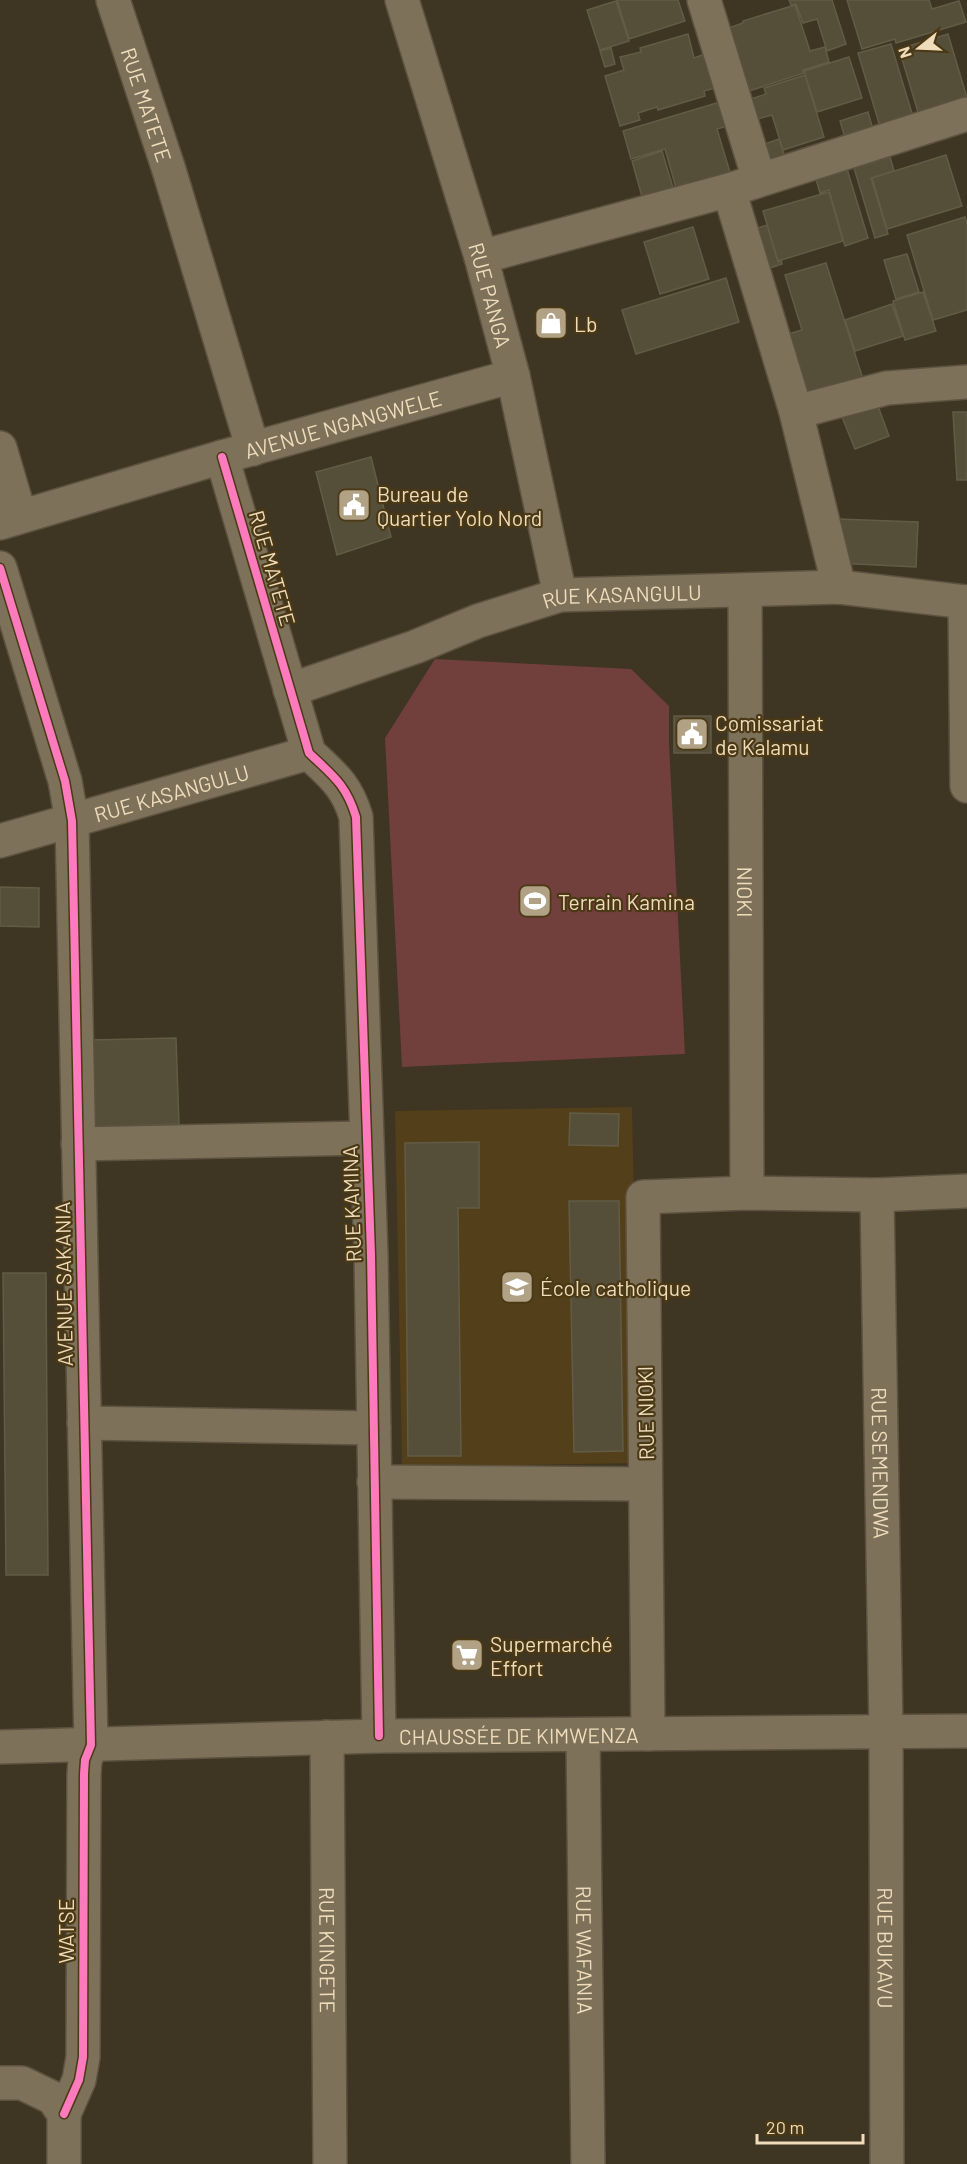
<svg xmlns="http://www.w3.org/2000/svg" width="967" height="2164" viewBox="0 0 967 2164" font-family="Barlow,sans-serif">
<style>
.built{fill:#533f19}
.green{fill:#713f3c}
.building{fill:#554e39;stroke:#625c45;stroke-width:1.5}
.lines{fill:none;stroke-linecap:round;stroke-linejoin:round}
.minor-casing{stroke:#5c523f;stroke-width:36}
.tertiary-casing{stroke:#5c523f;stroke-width:36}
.minor{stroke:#7d715a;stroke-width:33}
.tertiary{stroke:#7d715a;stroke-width:33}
.cycleway-casing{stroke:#4b3915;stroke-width:11}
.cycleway{stroke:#fd7abc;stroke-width:8}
.labels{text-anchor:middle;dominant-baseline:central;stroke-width:4.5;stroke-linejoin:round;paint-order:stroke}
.street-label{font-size:21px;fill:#efdcbb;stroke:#4b3915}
.poi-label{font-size:21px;fill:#efdcbb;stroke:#4b3915;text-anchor:start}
</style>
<rect width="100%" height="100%" fill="#3e3522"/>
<path class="built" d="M632,1107L640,1463L402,1467L395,1111Z"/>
<path class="green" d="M435,659L631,669L669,706V744L685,1054L402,1067L385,738Z"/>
<path class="building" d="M617,0H678L685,21L629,39Z
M789,0H832L846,44L827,51L817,19L803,23L796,4L791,5Z
M847,0H929L932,9L959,1L966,22L896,43L895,39L862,49Z
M616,1L629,41L600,50L587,10Z
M795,5L810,51L825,47L829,62L803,70L804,73L749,91L742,67L723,30L743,23V21Z
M688,34L694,58L705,54L715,88L704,91L705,96L658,110L657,107L638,113L640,120L620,126L605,76L624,70L620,57L641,52L640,48Z
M948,34L967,98L918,112L899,49Z
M891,44L914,120L881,130L858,53Z
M611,48L615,64L605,67L600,51Z
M849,57L862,98L817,112L804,71Z
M805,75L824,137L783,150L772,115L757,119L751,99L766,94L764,88Z
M720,102L727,126L717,129L732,179L678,195L665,149L631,159L623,131Z
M868,112L874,133L846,141L840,121Z
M779,139L786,160L771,165L765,144Z
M662,151L674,191L643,200L632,161Z
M946,155L962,206L887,229L872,178Z
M890,157L894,171L871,178L888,234L875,238L854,168Z
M847,169L868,238L845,246L829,190L820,193L816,179Z
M829,192L843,241L778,261L763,211Z
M965,217L967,223V310L933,320L907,235Z
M767,225L778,262L781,260L782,264L767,269L755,229Z
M693,227L709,279L660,294L644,242Z
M907,254L919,292L896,299L884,260Z
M826,263L863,379L805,398L785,335L802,330L785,275Z
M726,278L739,322L636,354L622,310Z
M923,292L936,331L905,340L893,301Z
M892,304L903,336L855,351L845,320Z
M875,398L889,436L855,449L840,412Z
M953,412H967V480H957Z
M371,457L391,537L337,555L316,472Z
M837,519L918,522L916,567L836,563Z
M674,716H711V753H674Z
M0,887L39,888V927L0,926Z
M176,1038L179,1124L93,1127L91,1040Z
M570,1113L619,1114L618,1146L569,1145Z
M479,1142V1208H458L461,1456H408L405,1143Z
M569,1201H619L623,1451L574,1452Z
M3,1273H46L48,1575H6Z"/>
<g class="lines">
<defs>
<g id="minor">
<path id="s1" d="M113,0L169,170L253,449"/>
<path id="s2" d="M402,0L481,257L513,376L560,595"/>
<path d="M704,0L759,179"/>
<path d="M729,190L796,412L839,587"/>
<path d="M481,257L729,190L967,114"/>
<path d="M796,412L887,388L967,382"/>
<path d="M0,448L20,516"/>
<path d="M222,457L309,753C332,775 346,784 356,817L371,1255L379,1736"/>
<path id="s3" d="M0,523L222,457L513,376"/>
<path d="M0,568L65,781L72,821L91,1745L85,1760L84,1774L83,2057L79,2080L64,2114"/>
<path id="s4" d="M745,590L747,1193"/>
<path d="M965,602L967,786"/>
<path id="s5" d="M290,690L415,647L478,621L560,595L839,587L967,602"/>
<path id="s6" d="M0,841L309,753"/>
<path d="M78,1144L366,1138"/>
<path id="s7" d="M877,1195L886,1731L887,2164"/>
<path d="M84,1423L374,1428"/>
<path d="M374,1482L645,1484"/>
<path d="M648,1734L643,1197L747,1193L877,1195L967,1191"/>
<path id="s8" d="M583,1736L588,2164"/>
<path id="s9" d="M327,1737L330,2164"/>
<path d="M0,2083H22L53,2098L64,2114V2164"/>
</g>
<g id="tertiary">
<path id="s10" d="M0,1747L379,1736L967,1731"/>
</g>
</defs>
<use href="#minor" class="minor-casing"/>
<use href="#tertiary" class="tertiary-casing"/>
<use href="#minor" class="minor"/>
<use href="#tertiary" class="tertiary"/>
<defs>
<path id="cycleway" d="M222,457L309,753C332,775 346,784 356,817L371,1255L379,1736
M0,568L65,781L72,821L91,1745L85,1760L84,1774L83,2057L79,2080L64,2114"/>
</defs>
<use href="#cycleway" class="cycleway-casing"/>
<use href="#cycleway" class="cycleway"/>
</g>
<defs>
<symbol id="shop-square" viewBox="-11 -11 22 22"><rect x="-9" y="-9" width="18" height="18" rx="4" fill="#b1a285" stroke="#4b3915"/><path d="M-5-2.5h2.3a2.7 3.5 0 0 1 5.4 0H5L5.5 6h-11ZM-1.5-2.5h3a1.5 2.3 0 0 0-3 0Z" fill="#fff"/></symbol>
<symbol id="civic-square" viewBox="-11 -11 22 22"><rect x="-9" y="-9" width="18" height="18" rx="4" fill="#b1a285" stroke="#4b3915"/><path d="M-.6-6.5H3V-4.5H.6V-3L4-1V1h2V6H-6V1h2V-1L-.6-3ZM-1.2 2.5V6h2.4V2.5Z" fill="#fff"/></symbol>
<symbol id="stadium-square" viewBox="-11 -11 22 22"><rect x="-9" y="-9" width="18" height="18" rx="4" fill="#b1a285" stroke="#4b3915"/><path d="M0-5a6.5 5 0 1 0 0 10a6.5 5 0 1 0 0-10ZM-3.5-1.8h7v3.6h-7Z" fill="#fff"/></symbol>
<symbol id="school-square" viewBox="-11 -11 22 22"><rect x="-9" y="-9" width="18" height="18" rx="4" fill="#b1a285" stroke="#4b3915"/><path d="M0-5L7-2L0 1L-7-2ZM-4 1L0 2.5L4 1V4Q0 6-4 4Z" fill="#fff"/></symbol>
<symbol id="supermarket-square" viewBox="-11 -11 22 22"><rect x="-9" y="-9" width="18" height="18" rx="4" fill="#b1a285" stroke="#4b3915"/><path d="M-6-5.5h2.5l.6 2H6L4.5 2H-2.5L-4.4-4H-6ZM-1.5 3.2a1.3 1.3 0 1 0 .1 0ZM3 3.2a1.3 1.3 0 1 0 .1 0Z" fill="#fff"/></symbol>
</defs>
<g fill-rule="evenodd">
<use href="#shop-square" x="532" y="304" width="38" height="38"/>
<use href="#civic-square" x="335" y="486" width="38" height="38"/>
<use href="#civic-square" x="673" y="715" width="38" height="38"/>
<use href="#stadium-square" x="516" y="882" width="38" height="38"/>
<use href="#school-square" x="498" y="1268" width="38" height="38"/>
<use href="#supermarket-square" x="448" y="1636" width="38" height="38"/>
</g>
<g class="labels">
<g class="street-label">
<text stroke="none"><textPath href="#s1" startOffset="110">RUE MATETE</textPath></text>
<text stroke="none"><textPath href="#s2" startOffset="308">RUE PANGA</textPath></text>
<text stroke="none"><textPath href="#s3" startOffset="357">AVENUE NGANGWELE</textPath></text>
<text transform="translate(273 568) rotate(74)">RUE MATETE</text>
<text stroke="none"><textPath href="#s5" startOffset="348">RUE KASANGULU</textPath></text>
<text stroke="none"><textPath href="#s6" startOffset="178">RUE KASANGULU</textPath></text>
<text stroke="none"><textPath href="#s4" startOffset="302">NIOKI</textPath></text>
<text transform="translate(351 1204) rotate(-92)">RUE KAMINA</text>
<text transform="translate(63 1284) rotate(-91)">AVENUE SAKANIA</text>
<text transform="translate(645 1413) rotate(-91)">RUE NIOKI</text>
<text stroke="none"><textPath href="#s7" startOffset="268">RUE SEMENDWA</textPath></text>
<text stroke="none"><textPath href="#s10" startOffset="519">CHAUSSÉE DE KIMWENZA</textPath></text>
<text transform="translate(65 1931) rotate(-90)">WATSE</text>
<text stroke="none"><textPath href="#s7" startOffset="753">RUE BUKAVU</textPath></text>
<text stroke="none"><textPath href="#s8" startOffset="214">RUE WAFANIA</textPath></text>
<text stroke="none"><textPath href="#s9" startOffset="213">RUE KINGETE</textPath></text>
</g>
<g class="poi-label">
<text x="574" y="323">Lb</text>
<text x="377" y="493">Bureau de<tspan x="377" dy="24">Quartier Yolo Nord</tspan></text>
<text x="715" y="722">Comissariat<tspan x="715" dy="24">de Kalamu</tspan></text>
<text x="558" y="901">Terrain Kamina</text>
<text x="540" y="1287">École catholique</text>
<text x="490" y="1643">Supermarché<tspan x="490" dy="24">Effort</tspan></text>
</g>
</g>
<g transform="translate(919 48) rotate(252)" stroke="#4b3915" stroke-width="4.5" paint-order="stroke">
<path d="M0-4.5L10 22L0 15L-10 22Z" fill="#efdcbb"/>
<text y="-9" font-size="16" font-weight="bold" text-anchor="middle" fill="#efdcbb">N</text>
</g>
<path d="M757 2134v9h106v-9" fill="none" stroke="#efdcbb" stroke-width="3"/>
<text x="766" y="2134" font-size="18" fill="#efdcbb" stroke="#4b3915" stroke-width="4.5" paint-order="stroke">20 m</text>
</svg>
